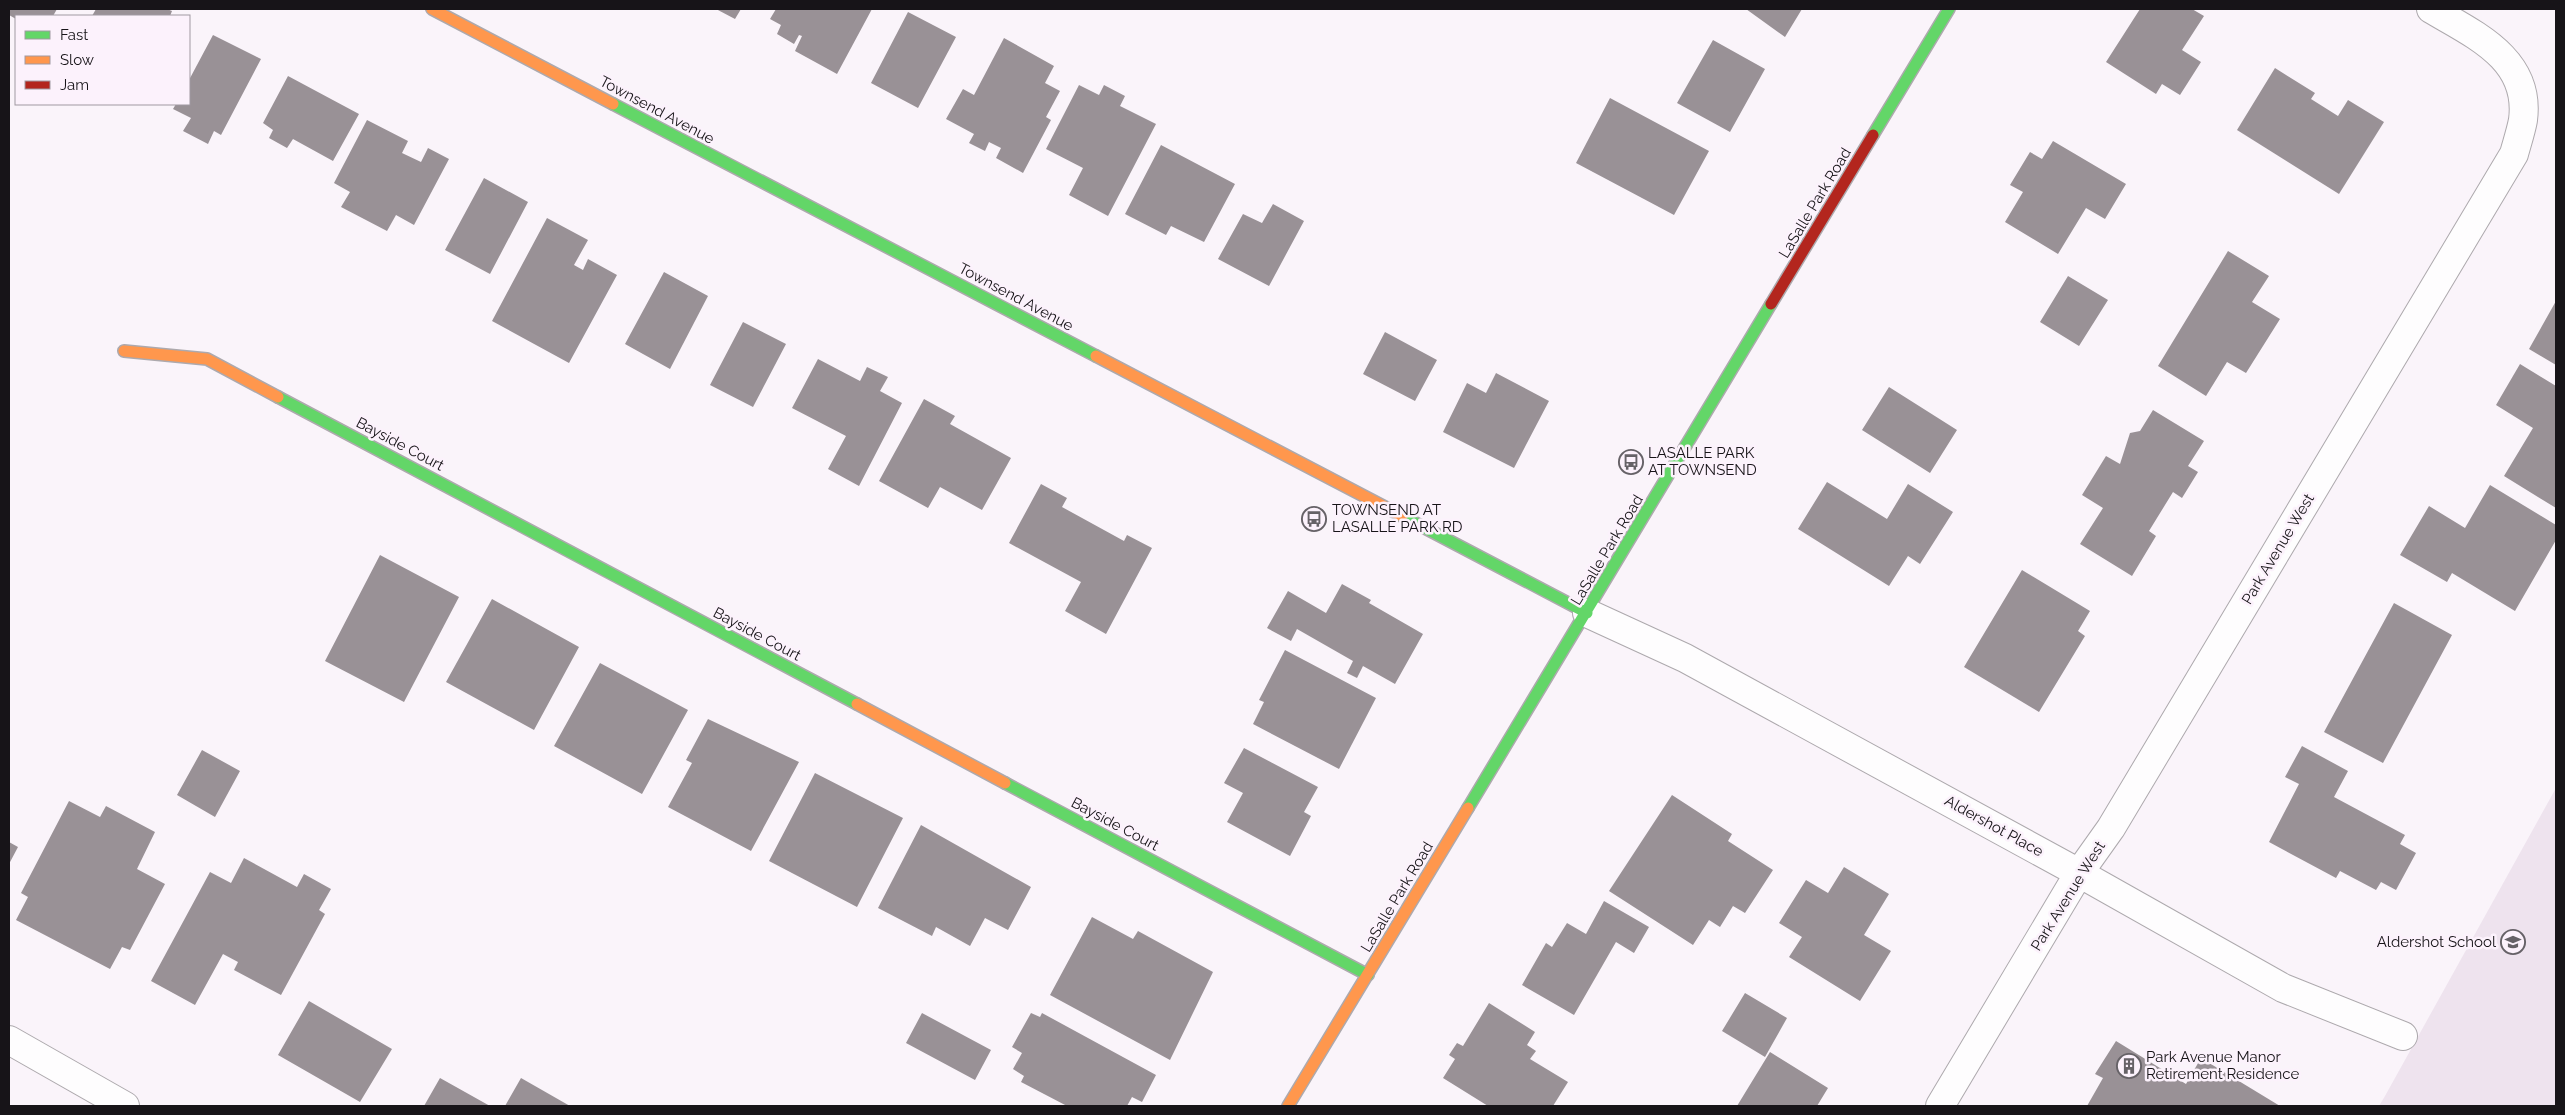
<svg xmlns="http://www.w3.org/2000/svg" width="2565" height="1115" viewBox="0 0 2565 1115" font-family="Raleway,sans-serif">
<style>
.built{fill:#eee3ee}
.building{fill:#999196}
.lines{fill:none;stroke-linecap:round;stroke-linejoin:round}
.street-casing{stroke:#ada9ad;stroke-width:30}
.fast-casing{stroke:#ada9ad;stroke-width:14}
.slow-casing{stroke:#ada9ad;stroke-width:14}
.jam-casing{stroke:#ada9ad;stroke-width:14}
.street{stroke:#fefdfe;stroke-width:28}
.fast{stroke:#63d668;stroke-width:11}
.slow{stroke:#ff974d;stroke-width:11}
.jam{stroke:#b3261e;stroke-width:11}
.labels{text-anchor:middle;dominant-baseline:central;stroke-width:5;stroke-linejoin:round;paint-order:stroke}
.street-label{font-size:15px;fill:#171418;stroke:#fcf2fc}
.poi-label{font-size:15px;fill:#171418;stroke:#fcf2fc;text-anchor:start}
</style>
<rect width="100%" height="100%" fill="#faf4fa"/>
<path class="built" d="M2556,788V1106H2379L2385,1096Z"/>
<path class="building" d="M9,9H57L53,16H16V19L9,15Z
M96,9H167L172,11L170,16H92Z
M716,9H741L735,19Z
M776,9H872L837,74L795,51L802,36L799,35L794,44L777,34L781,25L770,19Z
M1746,9H1802L1785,37Z
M2140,9H2192L2204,16L2182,50L2201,62L2180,95L2162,84L2156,94L2106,62Z
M908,12L956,37L918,108L871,83Z
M213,35L261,59L221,135L214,131L208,144L183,131L191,118L173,109L176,104H189V80Z
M1004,38L1054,66L1045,83L1060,91L1046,117L1051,120L1023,173L996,158L1001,148L989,142L985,151L969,143L974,134L946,119L963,89L974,95Z
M1713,40L1765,69L1730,132L1677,103Z
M2275,68L2315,93L2311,99L2338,116L2348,100L2384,122L2339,194L2237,130Z
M288,76L359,114L333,161L293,139L287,148L269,138L273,130L263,123Z
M1079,85L1099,95L1104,85L1125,96L1120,106L1156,124L1108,216L1069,195L1083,168L1046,149Z
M1610,98L1709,151L1674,215L1576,163Z
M367,120L408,141L402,153L421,162L428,148L449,159L414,225L396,215L387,231L341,207L350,192L334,183Z
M2053,141L2126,184L2105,219L2086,208L2058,254L2005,222L2023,192L2010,185L2030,152L2042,159Z
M1161,145L1235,184L1204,242L1171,226L1166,235L1125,214Z
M484,178L528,202L490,274L445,250Z
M1273,204L1304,221L1269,286L1218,259L1243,214L1262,223Z
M547,218L588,240L574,265L583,270L588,259L617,275L569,363L492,321Z
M2228,251L2269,276L2252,302L2280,319L2246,373L2227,362L2206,396L2158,366Z
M664,272L708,296L670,369L625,344Z
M2068,276L2108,300L2079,346L2040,322Z
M2556,301V365L2529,349Z
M743,322L786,344L753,407L710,385Z
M1385,332L1437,360L1415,401L1363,374Z
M818,359L860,381L867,367L888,377L880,391L902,403L859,486L828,469L846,436L792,408Z
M2520,364L2556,386V508L2504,476L2533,428L2496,405Z
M1496,373L1549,401L1514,468L1443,432L1467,383L1486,393Z
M1889,387L1957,430L1930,473L1862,430Z
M924,399L955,416L950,424L1011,458L982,510L940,487L928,508L879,481Z
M2153,410L2204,441L2188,466L2198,472L2182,498L2173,492L2149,531L2156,536L2132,576L2080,544L2103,508L2082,495L2106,456L2120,464L2130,433L2140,431Z
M1827,482L1887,519L1908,484L1953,512L1920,564L1908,556L1889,586L1798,529Z
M1041,484L1067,498L1062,507L1124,541L1127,535L1152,548L1106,634L1065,611L1081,582L1009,543Z
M2490,485L2556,525V540L2515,611L2452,573L2447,582L2400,555L2429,506L2465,528Z
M380,555L459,597L404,702L325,661Z
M2022,570L2090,611L2078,631L2085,636L2039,712L1964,667Z
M1342,584L1371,600L1369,603L1423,634L1395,684L1363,666L1357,678L1347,673L1353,661L1297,629L1291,641L1267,628L1288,591L1326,613Z
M492,599L579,647L534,730L446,682Z
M2394,603L2452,635L2383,763L2324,732Z
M1285,650L1376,698L1339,769L1253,724L1264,702L1259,700Z
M600,663L688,710L642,794L554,746Z
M708,719L799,762L751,851L668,807L692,763L686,760Z
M2302,746L2348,771L2334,797L2405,835L2400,844L2416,853L2396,890L2381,882L2376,890L2340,871L2336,878L2269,842L2299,784L2285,777Z
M1244,748L1318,787L1304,812L1311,816L1290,856L1227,822L1243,793L1224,783Z
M202,750L240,771L215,817L177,795Z
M815,773L903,818L857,907L769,861Z
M1672,795L1732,834L1728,841L1773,870L1745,913L1733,906L1720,927L1709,920L1693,945L1609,891Z
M69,801L100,817L106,806L155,832L137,869L165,884L130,950L122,947L110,969L16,920L28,897L21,893Z
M921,825L1031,887L1008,930L985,918L970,946L936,927L932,936L878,908Z
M9,842L18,847L9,864Z
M244,858L297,887L304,874L331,889L319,910L325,914L281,995L234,970L238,962L223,954L195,1005L151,981L210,872L231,883Z
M1844,867L1889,894L1864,935L1891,951L1860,1001L1789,957L1802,937L1779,923L1806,880L1828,893Z
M1604,901L1649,927L1634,953L1616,942L1574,1015L1522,985L1546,943L1552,947L1567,923L1586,934Z
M1092,917L1133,939L1138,931L1213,972L1170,1060L1050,995Z
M1745,993L1787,1018L1765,1057L1722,1031Z
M309,1001L392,1049L360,1102L278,1055Z
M1489,1003L1535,1032L1527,1045L1536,1051L1530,1059L1568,1082L1553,1106H1488L1443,1078L1455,1059L1449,1055L1457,1043L1463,1046Z
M922,1013L991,1050L975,1080L906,1043Z
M1031,1013L1040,1017L1042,1013L1156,1075L1142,1102L1132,1097L1127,1106H1067L1021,1082L1024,1076L1013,1069L1022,1053L1012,1047Z
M2116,1041L2186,1084L2201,1058L2280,1106H2087L2103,1078L2095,1074Z
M1770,1052L1828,1088L1817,1106H1737Z
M440,1078L490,1106H424Z
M521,1078L570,1106H505Z"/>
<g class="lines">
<defs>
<path id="street" d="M1587,613L1685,658L2079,873L2283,988L2403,1036
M9,1040L125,1106
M1940,1106L2079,873L2111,828L2514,154C2517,143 2521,131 2523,120C2531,59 2475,35 2431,9"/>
<path id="fast" d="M613,104L1096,356
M1873,135L1949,9
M278,397L857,704
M1402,516L1587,613
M1005,783L1368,975
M1468,808L1771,304"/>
<path id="slow" d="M432,9L613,104
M124,351L207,359L278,397
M1096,356L1402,516
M857,704L1005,783
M1288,1106L1468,808"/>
<path id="jam" d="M1771,304L1873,135"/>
</defs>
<use href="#street" class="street-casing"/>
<use href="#fast" class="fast-casing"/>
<use href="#slow" class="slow-casing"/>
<use href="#jam" class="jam-casing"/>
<use href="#street" class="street"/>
<use href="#fast" class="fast"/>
<use href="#slow" class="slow"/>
<use href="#jam" class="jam"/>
</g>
<defs>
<symbol id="bus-ring" viewBox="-11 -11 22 22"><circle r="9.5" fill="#fcf2fc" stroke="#666267" stroke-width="1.5"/><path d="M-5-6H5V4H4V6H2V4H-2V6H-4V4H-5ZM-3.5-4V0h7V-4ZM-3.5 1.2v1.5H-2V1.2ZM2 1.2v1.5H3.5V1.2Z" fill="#666267"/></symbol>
<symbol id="school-ring" viewBox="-11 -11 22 22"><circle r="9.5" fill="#fcf2fc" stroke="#666267" stroke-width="1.5"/><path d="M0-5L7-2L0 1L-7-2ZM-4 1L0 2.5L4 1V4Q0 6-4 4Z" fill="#666267"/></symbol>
<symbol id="building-ring" viewBox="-11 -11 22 22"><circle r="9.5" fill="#fcf2fc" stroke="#666267" stroke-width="1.5"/><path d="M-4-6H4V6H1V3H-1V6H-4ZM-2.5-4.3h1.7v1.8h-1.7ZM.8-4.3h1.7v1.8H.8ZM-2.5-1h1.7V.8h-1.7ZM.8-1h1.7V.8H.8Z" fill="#666267"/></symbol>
</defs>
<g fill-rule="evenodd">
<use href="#bus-ring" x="1617" y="448" width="28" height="28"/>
<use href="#bus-ring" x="1300" y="505" width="28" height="28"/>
<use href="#school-ring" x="2499" y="928" width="28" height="28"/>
<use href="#building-ring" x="2115" y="1052" width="28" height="28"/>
</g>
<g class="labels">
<g class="street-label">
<text transform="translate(657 110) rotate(28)">Townsend Avenue</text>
<text transform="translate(1815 203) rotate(-59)">LaSalle Park Road</text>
<text transform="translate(1016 297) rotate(28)">Townsend Avenue</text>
<text transform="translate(400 444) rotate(28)">Bayside Court</text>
<text transform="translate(2278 549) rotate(-59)">Park Avenue West</text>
<text transform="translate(1607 550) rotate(-59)">LaSalle Park Road</text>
<text transform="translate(757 634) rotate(28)">Bayside Court</text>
<text transform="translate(1115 824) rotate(28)">Bayside Court</text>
<text transform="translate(1994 826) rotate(29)">Aldershot Place</text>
<text transform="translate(2068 896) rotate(-58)">Park Avenue West</text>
<text transform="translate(1397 897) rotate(-59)">LaSalle Park Road</text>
</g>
<g class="poi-label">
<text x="1648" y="453">LASALLE PARK<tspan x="1648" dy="17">AT TOWNSEND</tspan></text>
<text x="1332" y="510">TOWNSEND AT<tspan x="1332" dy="17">LASALLE PARK RD</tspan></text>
<text x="2496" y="942" text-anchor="end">Aldershot School</text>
<text x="2146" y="1057">Park Avenue Manor<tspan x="2146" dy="17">Retirement Residence</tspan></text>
</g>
</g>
<rect width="2565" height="1115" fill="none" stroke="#171418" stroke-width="20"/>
<rect x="15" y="15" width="175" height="90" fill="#fcf2fc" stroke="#a099a1"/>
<rect x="25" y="31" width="25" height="8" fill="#63d668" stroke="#a099a1"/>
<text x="60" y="40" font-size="15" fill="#171418">Fast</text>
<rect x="25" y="56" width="25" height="8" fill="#ff974d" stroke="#a099a1"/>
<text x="60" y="65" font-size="15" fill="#171418">Slow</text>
<rect x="25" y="81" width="25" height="8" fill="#b3261e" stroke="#a099a1"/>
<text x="60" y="90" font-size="15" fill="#171418">Jam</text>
</svg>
